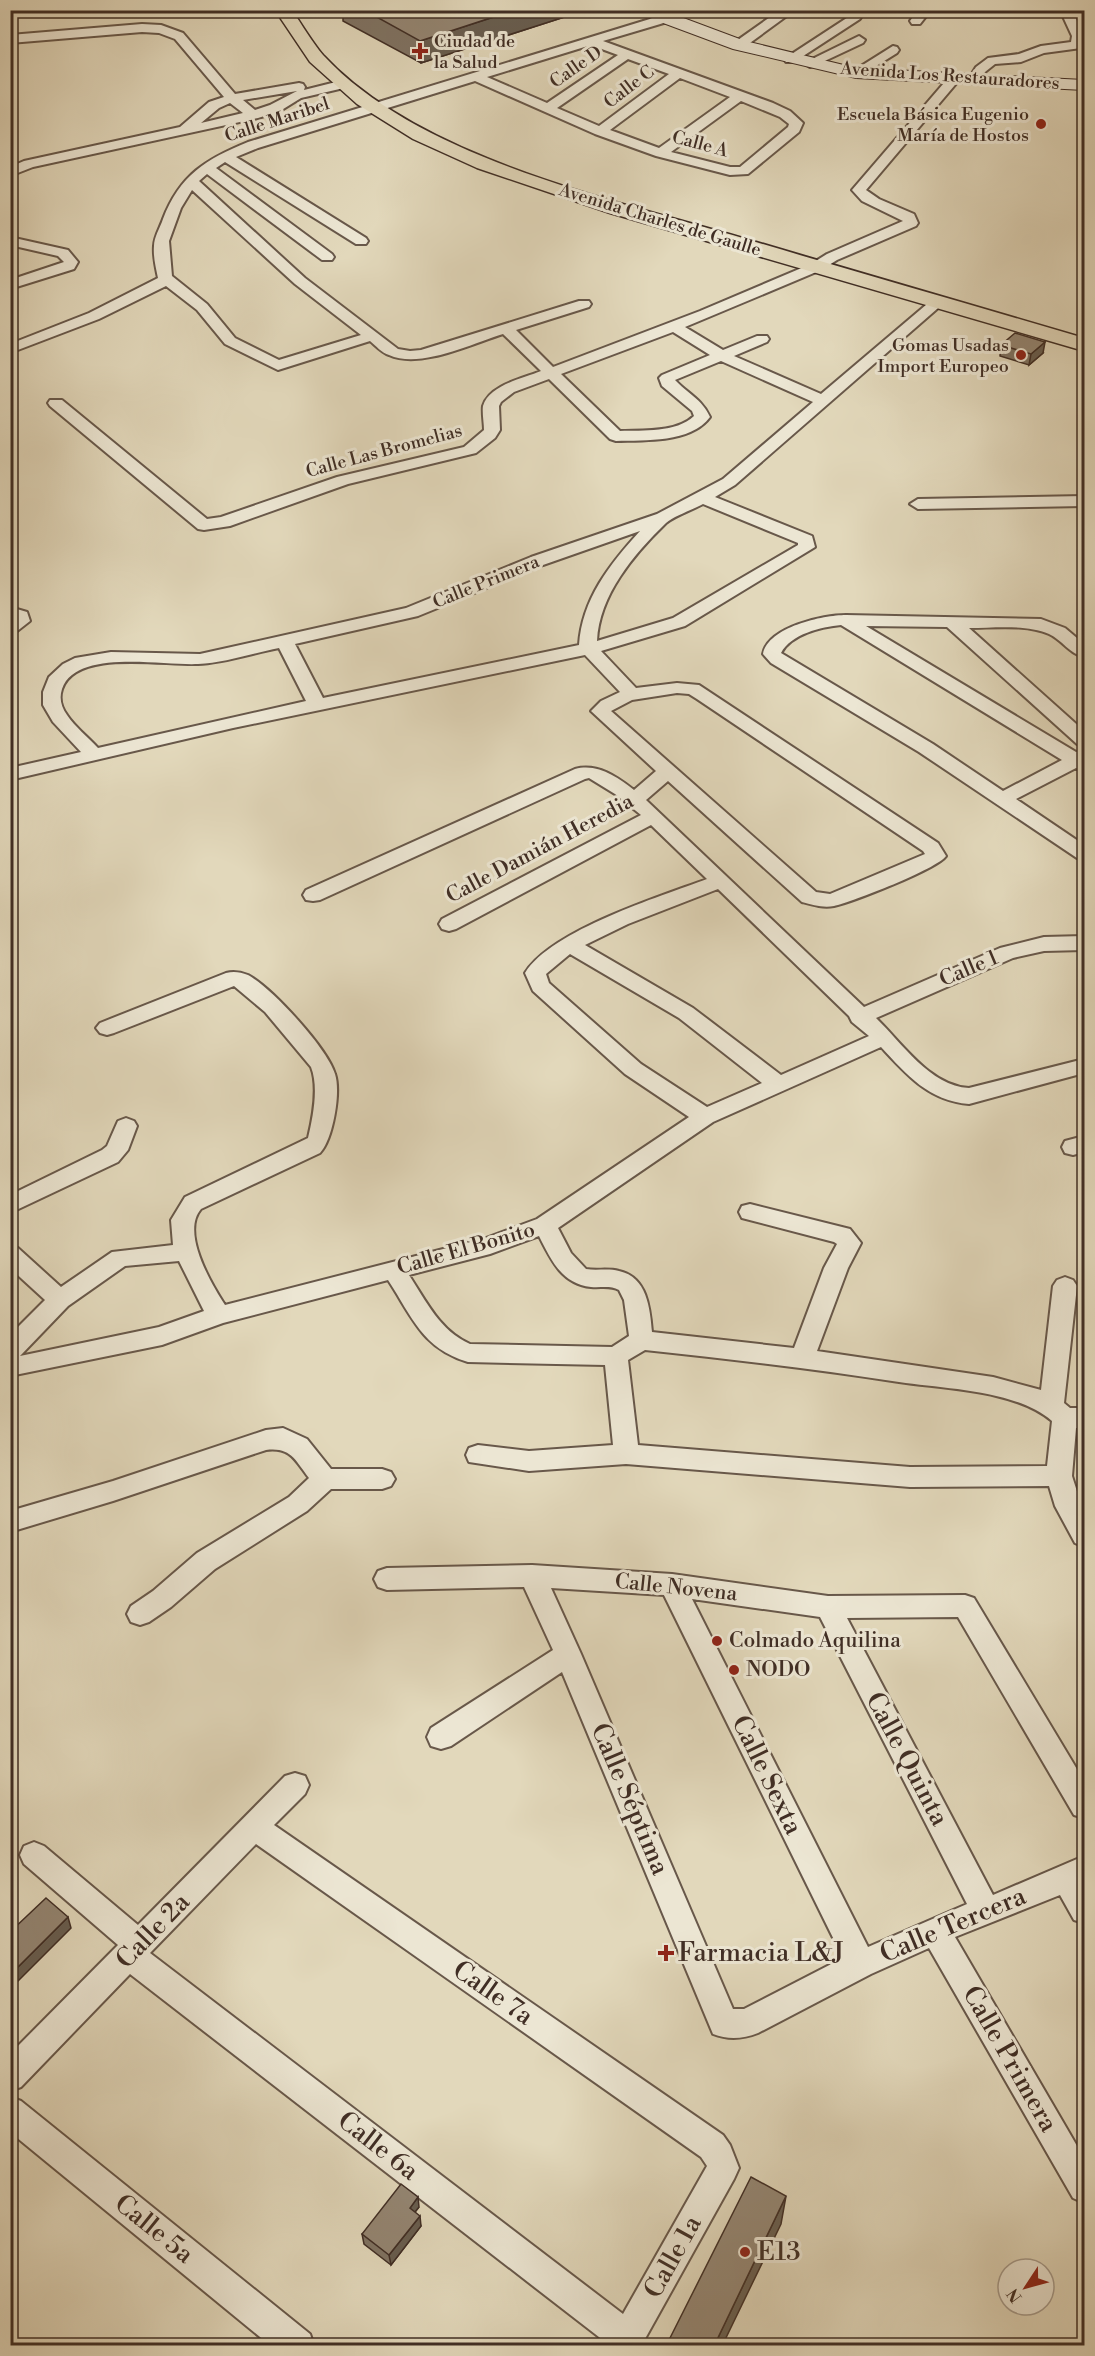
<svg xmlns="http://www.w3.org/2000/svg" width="1095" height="2356" viewBox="0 0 1095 2356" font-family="'Libre Bodoni',serif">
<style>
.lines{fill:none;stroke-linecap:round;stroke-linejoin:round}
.street-casing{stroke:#68584a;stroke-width:4}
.secondary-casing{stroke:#402e25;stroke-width:2}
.primary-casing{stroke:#402e25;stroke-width:3}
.street{fill:#ece6d3;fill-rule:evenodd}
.secondary{fill:#ece6d3;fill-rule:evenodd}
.primary{fill:#e2d8bb;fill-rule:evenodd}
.wall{fill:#7f7363;stroke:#402e25;stroke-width:1.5}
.shaded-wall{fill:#685e50;stroke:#402e25;stroke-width:1.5}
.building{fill:#948673;stroke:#402e25;stroke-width:1.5}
.poi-dot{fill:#8f2418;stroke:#ece6d3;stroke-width:2}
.labels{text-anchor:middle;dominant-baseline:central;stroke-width:6;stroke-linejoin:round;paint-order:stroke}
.far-poi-label{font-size:18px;fill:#402e25;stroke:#ece6d3;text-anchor:end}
.far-street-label{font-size:18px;fill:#402e25;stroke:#ece6d3}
.street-label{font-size:21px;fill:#402e25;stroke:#ece6d3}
.poi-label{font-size:21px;fill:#402e25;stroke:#ece6d3;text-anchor:start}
.near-street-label{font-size:26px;fill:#402e25;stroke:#ece6d3}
.near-poi-label{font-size:26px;fill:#402e25;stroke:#ece6d3;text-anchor:start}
</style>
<rect width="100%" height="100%" fill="#e2d8bb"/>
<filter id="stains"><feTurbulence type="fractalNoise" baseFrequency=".00333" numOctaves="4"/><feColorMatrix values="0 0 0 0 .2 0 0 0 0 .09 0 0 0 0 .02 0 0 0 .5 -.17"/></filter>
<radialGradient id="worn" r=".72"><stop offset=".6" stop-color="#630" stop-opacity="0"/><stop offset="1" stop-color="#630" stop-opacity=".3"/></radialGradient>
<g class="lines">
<defs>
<path id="street" d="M780,10H795L743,48H735L733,45L735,42Z
M918,10H931L920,24H912L910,21Z
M1060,10H1072L1084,36L1081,48L1044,53L1021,62L995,64L985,72L978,83H970L968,80L976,67L988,58L1019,54L1041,46L1071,42L1072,36Z
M856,12L862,16L860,19L794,62H786L784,59Z
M663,15L669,19L667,22L603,41L773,103L790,111L803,123L799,132L748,174L730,175L656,156L595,134L475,81L258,148L236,157L366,238L368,241L366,244H356L225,162L216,168L332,254L334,257L332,260H322L207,174L199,181L305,278L398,349L410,351L421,350L579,301H589L591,304L589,307L516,330L553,367L700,311L811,264L827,254L903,221L862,201L852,190L950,76H958L960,79L866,190L879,199L914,214L918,223L916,226L837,260L821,270L685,327L723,350L757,336H767L769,339L767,342L734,356L821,394L933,299L938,298L945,302L735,485L715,497L812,536L815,547L685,626L601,651L636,688L677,683L699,685L938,843L946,856C937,869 852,902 834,906C823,908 813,905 802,902L668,781L646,800L864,1007L1000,948L1044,937L1084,936V950L1044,951L1013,958L876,1018C902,1043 930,1086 969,1088L1084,1059V1073L969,1104C929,1101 907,1075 881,1047L713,1122L558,1228L571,1253L586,1269C597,1271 608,1268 619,1271C647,1277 650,1308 652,1332L794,1348L824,1268L837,1244L834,1242L742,1218L739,1212L742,1206L750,1204L850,1229L861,1243L848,1268L817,1351L993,1377L1041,1390L1053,1286L1057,1280L1065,1277L1073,1280L1077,1286L1064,1403L1070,1408H1084V1428H1076L1072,1476L1084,1513V1547L1075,1543L1055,1506L1049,1486L910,1487L626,1464L529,1471L469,1462L466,1455L469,1448L478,1445L529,1451L613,1445L605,1365L468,1362C422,1348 413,1318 388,1280L223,1323L162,1345L10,1376V1335L45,1300L10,1268V1246L18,1248L61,1287L112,1252L173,1245L171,1220L185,1197L308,1138C313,1117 319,1087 311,1067L265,1012L234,986L114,1033L107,1035L100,1033L96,1028L100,1023L226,973C234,971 240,972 248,975C272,988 327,1048 335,1074C341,1092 333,1139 320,1153L201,1209C181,1232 210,1282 225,1305L486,1238L537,1219L689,1117L625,1074L533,991L525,973C552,930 659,897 707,879L651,825L456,929L449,931L442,929L439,924L442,919L641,815L615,794L589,778L585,779L320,900L313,901L306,900L303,895L306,890L575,769C598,763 617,777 634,790L656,771L591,711L601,701L620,692L585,655L233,728L10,780V768L81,752L53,722L43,705V692L49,677L63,664L75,658L111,652L200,654L406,608L531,557L657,514L723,479L813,402L721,361L675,380C687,393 702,399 710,417C691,443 645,440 616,441L610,439L549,379L514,392L501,402L499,406L500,430L495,438L476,453L348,484L230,526L204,530L198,529L50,406L48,403L50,400H62L207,519L221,517L337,477L464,447L484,430C484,423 482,412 483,406C489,385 524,378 541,371L503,334C471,344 420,369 389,355C382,353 376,346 370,341L278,370L225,344L197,310L166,286L99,319L10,353V344L89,313L158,278C156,268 153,257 154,246C154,237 160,228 163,219C180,175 206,159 248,142ZM591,45L618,55L547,103L487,77ZM628,59L669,74L599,126L557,108ZM680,78L730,97L659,148L610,130ZM741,101L780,117L789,124L788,127L740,167H730L671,152ZM192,190L295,284L361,335L279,360L235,338L207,304L172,276L169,241L181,208ZM673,332L710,355L662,375L659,378L662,386L692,411L694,416C676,433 643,430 620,431L561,374ZM703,504L798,543V545L673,618L597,641C599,595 634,554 666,523C674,516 692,510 703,504ZM640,531C610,564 582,599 579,645L323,698L295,644L418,616L543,565ZM279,648L306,701L98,748C88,737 75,727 67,715C61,707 59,698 62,689C76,648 164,666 198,664C224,663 253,653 279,648ZM677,693L689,694L697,699L923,851L925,854L830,894L816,892L611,711L632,700ZM718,889L849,1016L852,1022L869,1036L781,1075L693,1008L585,945L628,924ZM570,954L679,1018L762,1083L707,1107L641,1064L549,983L546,974ZM539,1236C551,1260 562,1284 591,1287C601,1288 610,1285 619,1290L624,1300L629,1336L612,1347L470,1344C440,1331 426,1301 409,1275L490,1254ZM179,1261L204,1311L159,1327L20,1356L68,1306L125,1266ZM645,1350C730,1359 815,1369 899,1382C946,1389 1016,1390 1052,1421L1047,1466L910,1467L638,1445L628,1360Z
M142,24L161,25L183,33L235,94L299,83L303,84L305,87L304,90L344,80L350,84L348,87L301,98L280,111L258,118L33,167L10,176V167L24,161L180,127L209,102L224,97L175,39L159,33L142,32L10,43V35ZM297,91L270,105L255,110L243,100ZM230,103L243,113L201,123L219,108Z
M859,36L865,40L863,43L814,66L810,67L804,63Z
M893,46L897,47L899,50L897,53L860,76H852L850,73Z
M10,237L68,250L78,262L74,269L10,289V280L64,262L58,256L10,245Z
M1084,496V506L918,509L910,504L918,499Z
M10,607L27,612L30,621L16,632L10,633Z
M846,615L1041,619L1065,628L1084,644V657C1070,654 1062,640 1049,634C1026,624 994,628 969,628L1084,731V746L1077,744L947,627L866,626L1076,752L1084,751V771L1076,768L1016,799L1084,845V860L1077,858L919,752L771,663L763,654C768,627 823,615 846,615ZM841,625L1062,760L1003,791L933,744L781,653C791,634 821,627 841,625Z
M126,1118L134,1121L137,1126L128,1150L118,1162L10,1213V1195L102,1150L107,1146L118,1121Z
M1084,1136V1152L1073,1155L1065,1153L1062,1147L1065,1141Z
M283,1428L307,1439L331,1469H382L391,1472L395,1479L391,1486L382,1489H331L307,1511L215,1569L171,1607L149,1622L140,1625L131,1622L127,1614L131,1606L153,1591L197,1553L289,1497L309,1478C295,1460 291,1447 266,1450L113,1501L10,1532V1511L113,1481L266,1430Z
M532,1565L672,1574L828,1596L965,1595L974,1598L1084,1781V1818L1074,1815L958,1617L847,1618L993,1895L1084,1856V1923L1074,1920L1060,1895L955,1937L1084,2158V2203L1073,2198L929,1948L871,1974L758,2033C743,2039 728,2040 713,2034L562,1672L451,1746L441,1749L431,1746L427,1737L431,1728L553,1650L524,1587L387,1590L378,1587L374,1579L378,1571L387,1568ZM551,1588L664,1595L843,1958L744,2009H733L581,1654ZM692,1599L820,1617L967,1904L868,1947Z
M295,1773L305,1776L309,1785L305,1794L274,1825L723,2135L730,2145L739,2168L734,2179L641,2346H607L608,2344L130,1974L21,2087L10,2091V2054L118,1945L24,1864L20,1855L24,1846L34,1842L44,1846L138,1925L285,1776ZM256,1844L701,2157L707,2166L623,2314L150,1953Z
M10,2097L21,2101L310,2334L314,2346H271L10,2132Z"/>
<path id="secondary" d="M637,10H662L745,41L856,68L1084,80V90L856,78L733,49L639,14Z"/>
<path id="primary" d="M275,10H292C302,25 312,42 323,55C419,159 614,200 746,239C859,273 972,305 1084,338V351L610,213L477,168L413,139L357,104L310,62Z"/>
</defs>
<use href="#street" class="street-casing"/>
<use href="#secondary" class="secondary-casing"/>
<use href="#primary" class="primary-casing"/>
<use href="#street" class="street"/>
<use href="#secondary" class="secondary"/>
<use href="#primary" class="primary"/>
</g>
<path class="wall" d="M343,10H577V13L421,63L343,21Z
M1001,345L1043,353L1029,365L1000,356Z
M419,2207L415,2212L421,2226L391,2265L364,2244L362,2234Z"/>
<path class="shaded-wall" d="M515,10H577V13L421,63L420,41Z
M1045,342L1043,353L1029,365L1031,354Z
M68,1917L71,1928L10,1989V1975Z
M786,2196L781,2224L722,2346H714Z
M418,2197L419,2207L411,2217L410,2208Z
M420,2216L421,2226L391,2265L389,2255Z"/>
<path class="building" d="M364,10H515L420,41Z
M1015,333L1045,342L1031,354L1001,345Z
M46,1898L68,1917L10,1975V1932Z
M751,2177L786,2196L714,2346H666Z
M401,2184L418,2197L410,2208L420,2216L389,2255L362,2234Z"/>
<g class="poi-dot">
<path d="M417 42h6v6h6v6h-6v6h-6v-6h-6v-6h6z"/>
<circle cx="1041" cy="124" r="6"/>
<circle cx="1021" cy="355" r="6"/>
<circle cx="717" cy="1641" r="6"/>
<circle cx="734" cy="1670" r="6"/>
<path d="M663 1944h6v6h6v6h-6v6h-6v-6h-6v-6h6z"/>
<circle cx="745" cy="2252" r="6"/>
</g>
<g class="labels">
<g class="far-poi-label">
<text x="434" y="41" text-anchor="start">Ciudad de<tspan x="434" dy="21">la Salud</tspan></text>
<text x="1029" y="114">Escuela Básica Eugenio<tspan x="1029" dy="21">María de Hostos</tspan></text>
<text x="1009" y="345">Gomas Usadas<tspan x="1009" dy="21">Import Europeo</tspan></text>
</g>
<g class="far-street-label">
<text transform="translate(576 67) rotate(-35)">Calle D</text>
<text transform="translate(950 76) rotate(4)">Avenida Los Restauradores</text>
<text transform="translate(629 87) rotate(-37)">Calle C</text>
<text transform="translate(277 120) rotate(-18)">Calle Maribel</text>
<text transform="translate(700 144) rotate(15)">Calle A</text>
<text transform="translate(660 220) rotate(17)">Avenida Charles de Gaulle</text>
<text transform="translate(384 451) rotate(-15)">Calle Las Bromelias</text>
<text transform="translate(486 582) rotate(-22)">Calle Primera</text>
</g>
<g class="street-label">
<text transform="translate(540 849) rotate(-28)">Calle Damián Heredia</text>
<text transform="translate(969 969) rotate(-23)">Calle 1</text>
<text transform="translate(466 1249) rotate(-16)">Calle El Bonito</text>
<text transform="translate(676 1588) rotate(6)">Calle Novena</text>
</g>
<g class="poi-label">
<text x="729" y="1641">Colmado Aquilina</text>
<text x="746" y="1670">NODO</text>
</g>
<g class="near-street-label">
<text transform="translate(907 1759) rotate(62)">Calle Quinta</text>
<text transform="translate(767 1775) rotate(64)">Calle Sexta</text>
<text transform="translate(630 1799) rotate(67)">Calle Séptima</text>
<text transform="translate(953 1925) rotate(-23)">Calle Tercera</text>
<text transform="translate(153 1931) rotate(-46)">Calle 2a</text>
<text transform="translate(493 1993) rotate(35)">Calle 7a</text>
<text transform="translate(1010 2059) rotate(60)">Calle Primera</text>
<text transform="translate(378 2146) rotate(38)">Calle 6a</text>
<text transform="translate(154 2229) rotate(39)">Calle 5a</text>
<text transform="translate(673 2257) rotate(-61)">Calle 1a</text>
</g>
<g class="near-poi-label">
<text x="678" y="1953">Farmacia L&amp;J</text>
<text x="757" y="2252">E13</text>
</g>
</g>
<rect width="1095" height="2356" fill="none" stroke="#e2d8bb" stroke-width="36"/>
<rect x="12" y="12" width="1071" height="2332" fill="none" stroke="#402e25" stroke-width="3"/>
<rect x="18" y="18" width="1059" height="2320" fill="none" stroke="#402e25" stroke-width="1.5"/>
<g transform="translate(1026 2287) rotate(234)"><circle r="28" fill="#ece6d3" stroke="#a79c8d" stroke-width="1.5"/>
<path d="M0-4.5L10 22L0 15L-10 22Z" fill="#8f2418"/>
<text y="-9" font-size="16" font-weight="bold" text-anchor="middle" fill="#402e25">N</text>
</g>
<rect width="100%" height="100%" filter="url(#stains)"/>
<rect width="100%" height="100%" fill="url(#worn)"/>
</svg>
